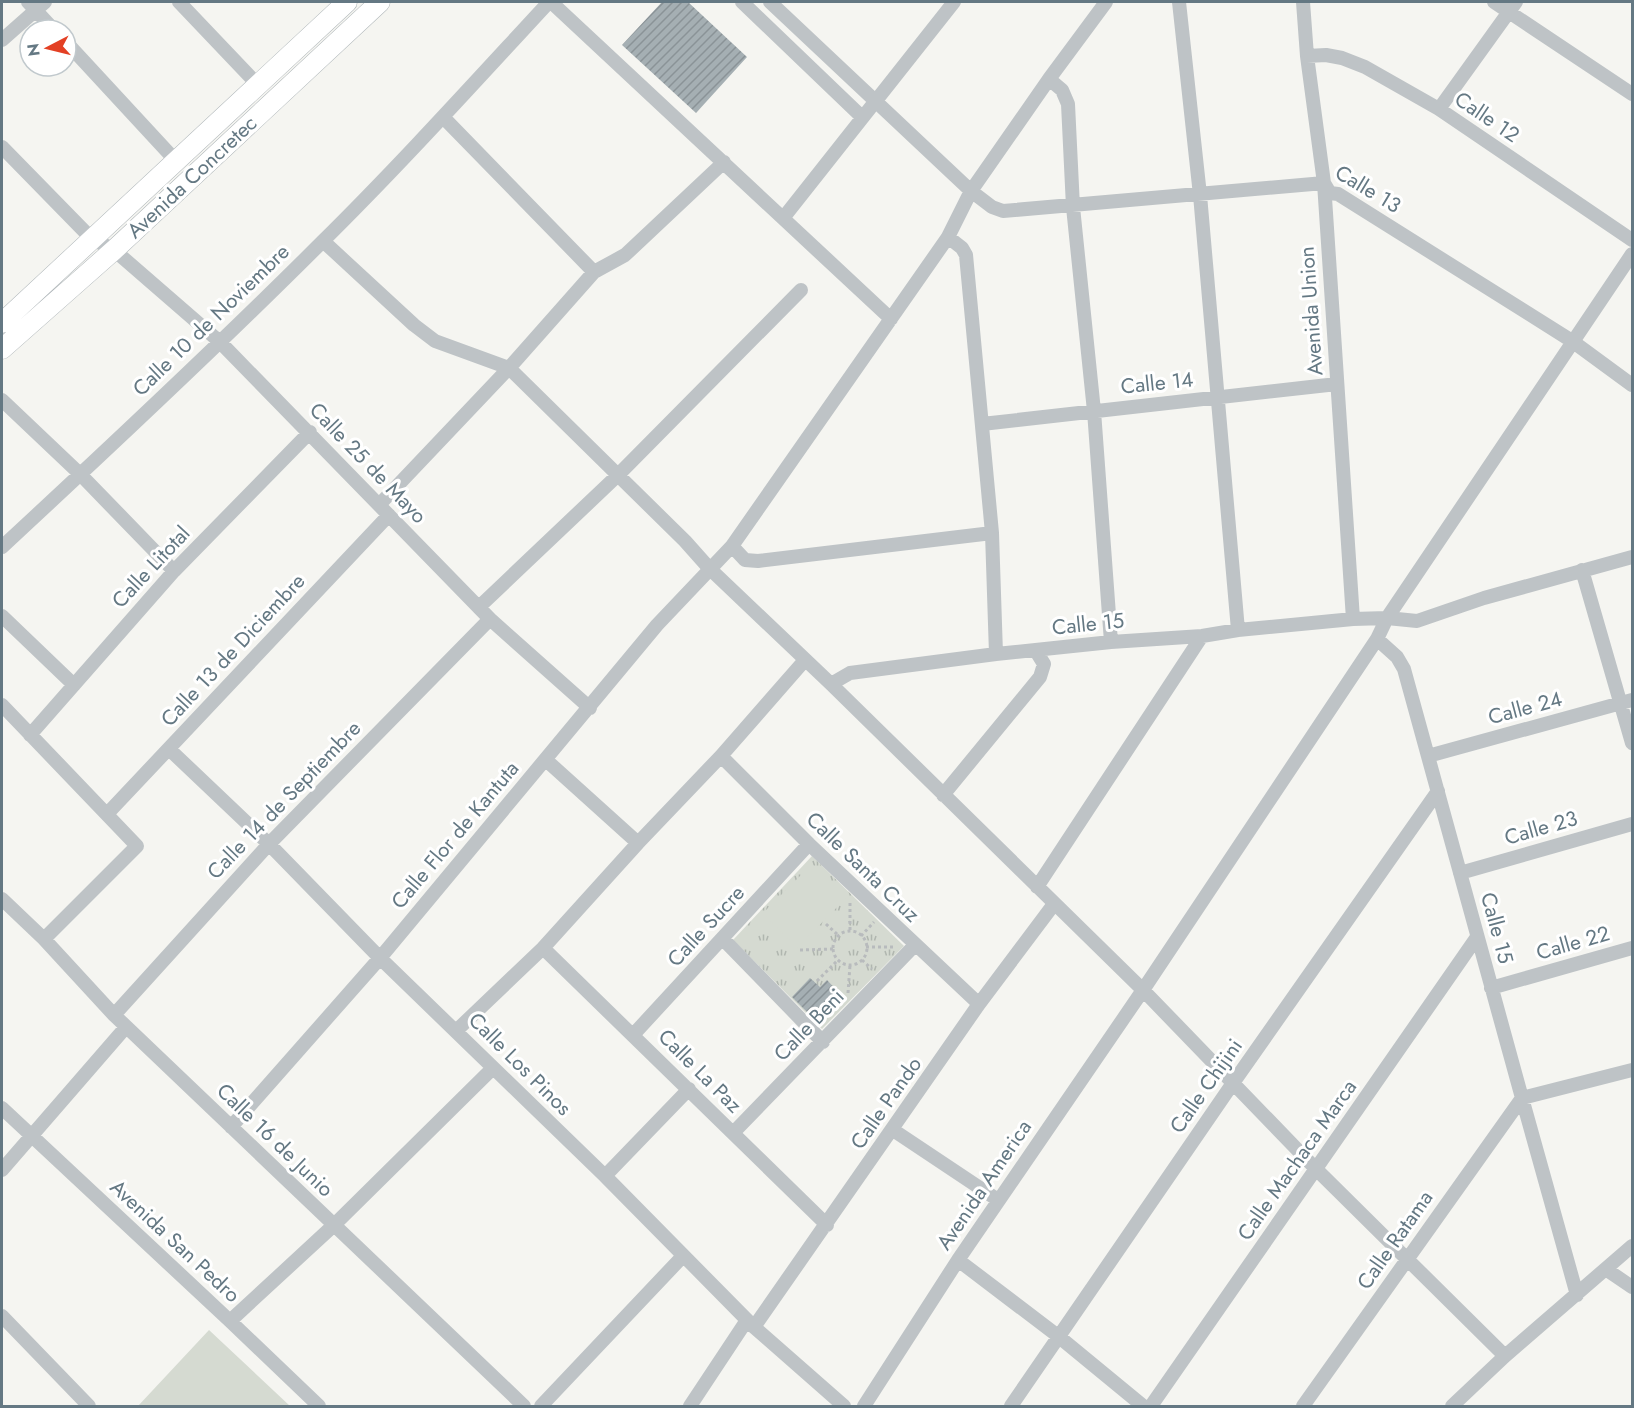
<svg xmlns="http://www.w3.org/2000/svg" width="1634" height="1408" viewBox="0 0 1634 1408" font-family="Jost,sans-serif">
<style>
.grass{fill:url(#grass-tufts)}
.pitch{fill:#d5dad1}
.building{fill:url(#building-hatch)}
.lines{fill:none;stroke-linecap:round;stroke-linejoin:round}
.secondary-casing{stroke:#b0b7ba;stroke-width:21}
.path{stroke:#b8bbbd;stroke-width:3;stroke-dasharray:3 3;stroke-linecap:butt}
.street{stroke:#bec3c6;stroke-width:14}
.secondary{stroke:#fff;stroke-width:20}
.labels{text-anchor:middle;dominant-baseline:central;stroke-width:6;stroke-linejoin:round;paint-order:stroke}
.street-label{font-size:21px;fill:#647883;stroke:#fff}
</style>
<defs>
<pattern id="grass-tufts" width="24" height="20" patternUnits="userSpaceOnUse" patternTransform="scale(1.5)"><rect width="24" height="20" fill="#d5dad1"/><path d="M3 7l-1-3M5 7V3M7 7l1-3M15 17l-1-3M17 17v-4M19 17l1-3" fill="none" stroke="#b0b6af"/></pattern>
<pattern id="building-hatch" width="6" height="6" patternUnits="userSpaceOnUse" patternTransform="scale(1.5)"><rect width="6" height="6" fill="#a5afb3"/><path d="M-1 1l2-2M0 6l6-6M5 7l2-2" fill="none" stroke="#8a9397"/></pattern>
</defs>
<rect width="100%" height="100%" fill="#f5f5f1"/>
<path class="grass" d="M812,856L904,946L822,1029L733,940Z"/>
<path class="pitch" d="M812,864L846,898L797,948L763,913Z
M209,1330L290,1406H138Z"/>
<path class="building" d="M662,2H688L747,57L696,113L622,45Z
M810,978L820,987L827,980L841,995L826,1011L821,1006L811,1016L792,997Z"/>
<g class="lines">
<defs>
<path id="secondary" d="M2,323L347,2
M2,349L114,250L380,2"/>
</defs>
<use href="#secondary" class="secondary-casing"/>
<path class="path" d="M850,903V931
M826,924L839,936
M833 948a17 17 0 1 1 34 0a17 17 0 1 1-34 0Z
M861,936L874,922
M866,947H894
M800,950L833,949
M862,960L872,969
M817,981L838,960
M848,993L850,965"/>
<path class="street" d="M28,2L54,30
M179,2L257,84
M551,2L891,319
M742,2L862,117
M770,2L971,191L992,207L1003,211L1324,183L1330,193L1338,194L1572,341L1632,385
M1179,2L1200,195L1238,630
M1303,2L1307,56L1324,183L1353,619
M1494,2L1632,94
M2,40L45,2
M66,42L176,161
M1307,56L1326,55L1342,58L1365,67L1439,109L1632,240
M1049,79L1062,90L1068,104L1073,207L1094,411L1111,642
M1439,109L1516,2
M443,117L594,272
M2,147L91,238L114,250L220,342L490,619L590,708
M784,217L954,2
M948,237L962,248L966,255L992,533L996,654
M323,241L414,325L435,341L509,368L685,541L709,568L831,684L1143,990L1316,1169L1505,1356
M1632,254L1387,618L1417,621L1484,598L1632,557
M2,400L80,474L174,571
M982,424L1337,384
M379,505L509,368L594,272L625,255L724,162
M732,546L745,560L758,561L992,533
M2,547C110,447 217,347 321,243C400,165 474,83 549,2
M1582,570L1632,743
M479,607L618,475L801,290
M2,616L74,685
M831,684L850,673L996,654L1111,642L1202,636L1238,630L1353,619L1387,618L1377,639L1143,990L958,1260L864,1406
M2,705L137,846L44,939
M30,735L174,571L310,432
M169,749L269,844L380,958L605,1176L754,1327L844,1406
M721,756L809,844L979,1004
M1428,756L1632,700
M546,760L638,843
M943,795L1040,677L1044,664L1036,651
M107,814L389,515
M1460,873L1632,824
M1037,887L1202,636
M2,899L44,939L114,1015L524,1406
M723,939L823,1042
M543,948L827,1225
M1491,988L1632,948
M114,1015L269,844L490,619
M456,1031L543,948L638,843L721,756L805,660
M633,1035L809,844
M2,1108L230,1321L319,1406
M231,1127L380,958L657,625L732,546L948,237L971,191L1049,79L1106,2
M893,1130L998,1200
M733,1133L915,945
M2,1170L126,1027
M605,1176L689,1089
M958,1260L1058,1336L1143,1406
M1607,1270L1632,1287
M1577,1295L1522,1098L1632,1070
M2,1316L89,1406
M230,1321L334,1225L493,1068
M754,1327L979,1004L1054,904
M541,1406L683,1256
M690,1406L747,1320
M1011,1406L1233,1083L1438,791
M1151,1406L1477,937
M1303,1406L1522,1098L1404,669L1397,657L1377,639
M1452,1406L1505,1356L1632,1246"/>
<use href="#secondary" class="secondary"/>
</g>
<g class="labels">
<g class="street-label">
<text transform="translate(1487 117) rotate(34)">Calle 12</text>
<text transform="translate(192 177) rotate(-43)">Avenida Concretec</text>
<text transform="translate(1368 189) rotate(31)">Calle 13</text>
<text transform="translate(1311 311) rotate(-94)">Avenida Union</text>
<text transform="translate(211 320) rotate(-44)">Calle 10 de Noviembre</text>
<text transform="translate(1157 383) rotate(-6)">Calle 14</text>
<text transform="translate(368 463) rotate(46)">Calle 25 de Mayo</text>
<text transform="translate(151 567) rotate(-47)">Calle Litotal</text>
<text transform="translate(1088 624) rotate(-6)">Calle 15</text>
<text transform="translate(233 650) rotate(-47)">Calle 13 de Diciembre</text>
<text transform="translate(1525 708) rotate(-15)">Calle 24</text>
<text transform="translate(284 800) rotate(-46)">Calle 14 de Septiembre</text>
<text transform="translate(1541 828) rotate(-16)">Calle 23</text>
<text transform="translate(455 835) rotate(-50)">Calle Flor de Kantuta</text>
<text transform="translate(863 867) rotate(44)">Calle Santa Cruz</text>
<text transform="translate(706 926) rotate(-47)">Calle Sucre</text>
<text transform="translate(1497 928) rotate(75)">Calle 15</text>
<text transform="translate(1573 943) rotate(-16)">Calle 22</text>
<text transform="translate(809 1025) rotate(-46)">Calle Beni</text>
<text transform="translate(520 1064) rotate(45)">Calle Los Pinos</text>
<text transform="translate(700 1071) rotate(45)">Calle La Paz</text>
<text transform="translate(1206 1086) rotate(-55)">Calle Chijini</text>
<text transform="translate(886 1103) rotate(-55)">Calle Pando</text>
<text transform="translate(275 1140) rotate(44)">Calle 16 de Junio</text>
<text transform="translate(1297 1160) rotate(-55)">Calle Machaca Marca</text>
<text transform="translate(984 1185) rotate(-56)">Avenida America</text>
<text transform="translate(1395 1240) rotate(-55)">Calle Ratama</text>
<text transform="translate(175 1241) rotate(43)">Avenida San Pedro</text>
</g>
</g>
<rect width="1634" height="1408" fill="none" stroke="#647883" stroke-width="6"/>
<g transform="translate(48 48) rotate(263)"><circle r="28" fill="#ffffff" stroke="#c1c9cd" stroke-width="1.5"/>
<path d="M0-4.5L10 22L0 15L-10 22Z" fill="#e34024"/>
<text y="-9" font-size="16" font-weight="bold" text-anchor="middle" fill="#647883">N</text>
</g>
</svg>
